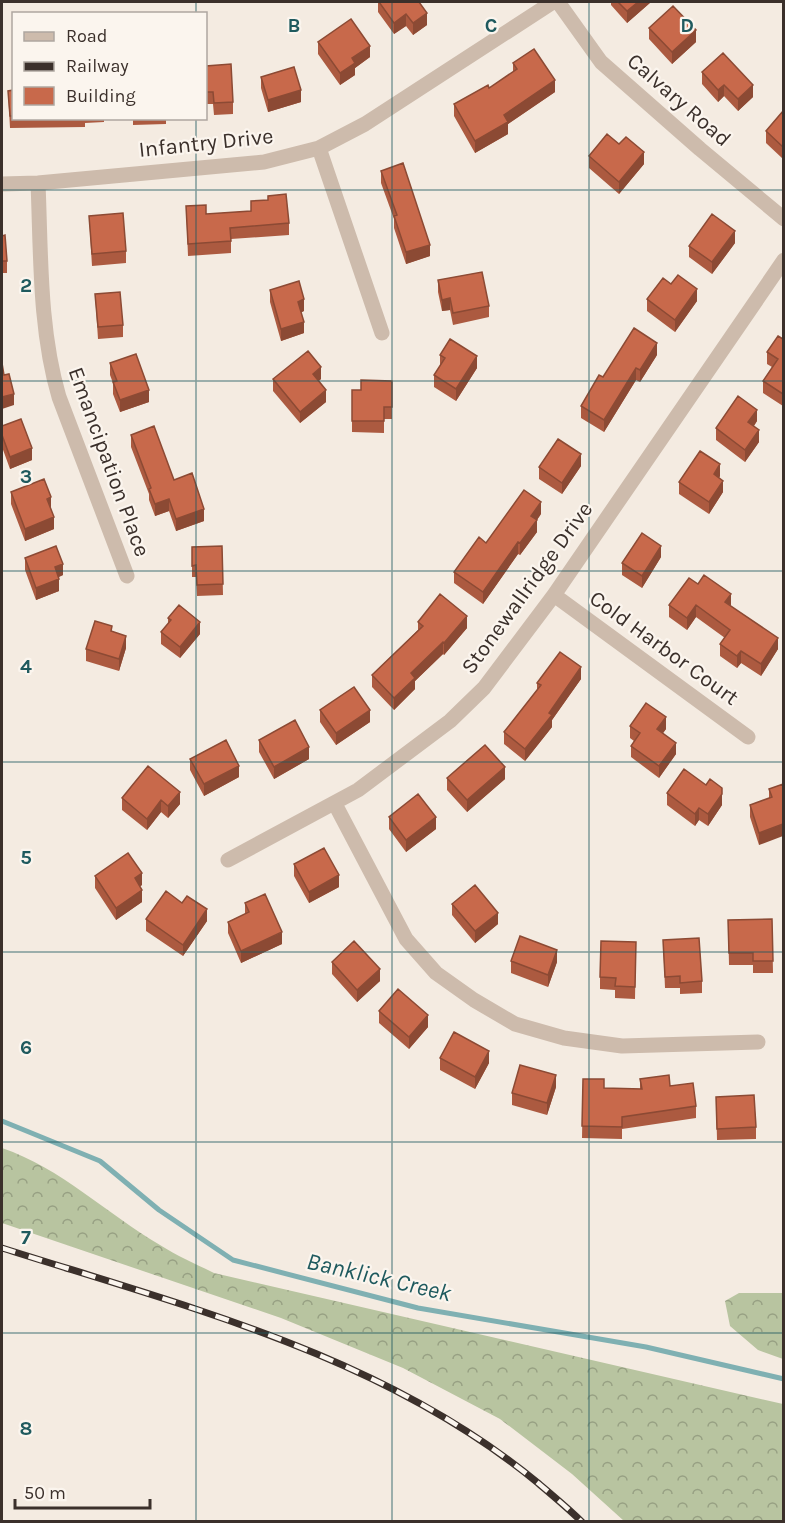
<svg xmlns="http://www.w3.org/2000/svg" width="785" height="1523" viewBox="0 0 785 1523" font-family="Karla,sans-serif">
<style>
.forest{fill:url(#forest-crowns)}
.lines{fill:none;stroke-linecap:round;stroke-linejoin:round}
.stream{stroke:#7fb0b2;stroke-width:5}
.minor{stroke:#cdbbac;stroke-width:15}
.rail-casing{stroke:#3b302b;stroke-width:7}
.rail{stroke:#fbf5ee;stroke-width:4.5;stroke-dasharray:14;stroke-linecap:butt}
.wall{fill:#ac5a40}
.shaded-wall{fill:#8c4a34}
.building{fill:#c8694b;stroke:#8c4a34;stroke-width:1.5}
.grid{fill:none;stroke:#1f5a5e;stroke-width:1.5;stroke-opacity:0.55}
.labels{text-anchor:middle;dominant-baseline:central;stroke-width:4.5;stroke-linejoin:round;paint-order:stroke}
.street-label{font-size:22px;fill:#3b302b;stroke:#fbf5ee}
.water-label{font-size:24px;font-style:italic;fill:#1f5a5e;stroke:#fbf5ee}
.grid-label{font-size:20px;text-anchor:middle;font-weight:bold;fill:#1f5a5e;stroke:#fbf5ee;stroke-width:4.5;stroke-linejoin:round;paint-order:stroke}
</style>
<defs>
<pattern id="forest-crowns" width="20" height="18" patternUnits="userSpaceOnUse" patternTransform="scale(1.5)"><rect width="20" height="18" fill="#b8c4a0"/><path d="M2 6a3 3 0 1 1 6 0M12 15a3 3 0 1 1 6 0" fill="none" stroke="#97a083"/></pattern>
</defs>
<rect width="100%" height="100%" fill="#f4ebe1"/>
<path class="forest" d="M2,1148C61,1168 107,1214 160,1245C177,1256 196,1264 214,1273L783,1404V1521H624L572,1474L500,1419L403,1368L281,1318L2,1223Z
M739,1293H783V1359L758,1350L730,1326L725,1301Z"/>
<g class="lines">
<path class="stream" d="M2,1121L100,1161L159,1210L233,1260L418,1308L646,1347L784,1379"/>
<path class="minor" d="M558,2L601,62L700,149L784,219
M319,148L382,333
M38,183C41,254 39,329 59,397L127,576
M2,184L38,183L264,162L319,148L365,124L553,2
M554,595L748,737
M335,804L406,939L436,973L474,1000L515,1024L564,1038L622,1046L758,1042
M228,860L358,790L450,721L484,688L554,595L784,260"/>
<defs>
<path id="rail" d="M2,1248C188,1307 384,1356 538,1483C553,1496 568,1508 582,1522"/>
</defs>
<use href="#rail" class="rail-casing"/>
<use href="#rail" class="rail"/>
</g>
<path class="wall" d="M378,2H419L427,25L413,35L406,26L394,34L378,12Z
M611,2H651L627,23L611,5Z
M649,28L696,42L672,64L649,39Z
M318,42L370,57L355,68V75L340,85L318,54Z
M513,63L555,92L508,124V134L475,153L454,116V104L489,88L513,72Z
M206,66L233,102V114L214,115L213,104H206Z
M702,72L753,97L738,111L724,96L718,102L702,84Z
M261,77L301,102L268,112L261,88Z
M14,90V118H104V122L85,123V127L10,128L8,91Z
M783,111V159L766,143V131Z
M133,118H166V124L133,125Z
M619,144L644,164L619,194L589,168V156Z
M381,171L430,256L406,264L394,228V219L381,183Z
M251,201L289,223V235L231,239V253L188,256L186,206L206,214L251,211Z
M89,216L126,251V263L92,266Z
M2,236L7,261V273H2Z
M735,243L712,274L689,257V246Z
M438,280L489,306V317L453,325L450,310L442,311L438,292Z
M270,290L304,311L301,312L304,333L281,341L270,302Z
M95,294L123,325V337L98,339Z
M647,299L697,301L675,332L647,311Z
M783,339V406L763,393V381L772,367L767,364V352Z
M440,355L477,368L456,401L434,387V375L440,366Z
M657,355L640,382L636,380L604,432L581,418V406L603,377Z
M110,363L149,402L120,412L113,394V383L110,375Z
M273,379H321L318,381L326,402L300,423L273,391Z
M392,381V419H384V433L352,432V390H361Z
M757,421L754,426L759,442L745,462L716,440V428Z
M2,426L32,460L10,469L2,447Z
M131,435L174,480L204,521L176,531L169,511L155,516L149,500V494L131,447Z
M581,466L562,494L539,479V467Z
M720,476L719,478L723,492L709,514L679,494V482Z
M11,492L54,529L25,541L11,504Z
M541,514L537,520V532L520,555L518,554L483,604L454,583V572L486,543Z
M222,546L223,595L197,596L196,577H192V547Z
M661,557L642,588L622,575V563Z
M25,558L63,575L58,577L59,591L36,600L25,570Z
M669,605L731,606L778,649L761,676L741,663L737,668L720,656V644L725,638L696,617L687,630L669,617Z
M168,618L200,634L180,658L161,644V632L168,624Z
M418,622L467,628L444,655L443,654L415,681V689L394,710L372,687V675L418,630Z
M112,631L126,648L119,671L86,661V649Z
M581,679L552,720V727L525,761L504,744V732L537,690V683Z
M320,710L370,722L336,745L320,722Z
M630,726L666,729L663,733L676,754L659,778L631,757V746L634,741L630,738Z
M259,740L309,759L274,779L259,752Z
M190,759L239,777L204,796L190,770Z
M148,766L180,804L168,818L161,812L147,830L122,810V798Z
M447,778L505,779L467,812L447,790Z
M783,784L759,845L750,817V805L769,798V789Z
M667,793L722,805L708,826L699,820L695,826L667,805Z
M389,817L436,829L406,852L389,829Z
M294,864L339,887L309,903L294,876Z
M95,876L142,885L140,886L142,902L116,920L95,888Z
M245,903L282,944L241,963L228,933V922L245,914Z
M452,904L498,924L475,943L452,915Z
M146,919L207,921L183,956L146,931Z
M772,919L773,973H753V965H729L728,920Z
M663,940L702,981V993L680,994V988H665Z
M636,942L635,999L615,998V990L600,989V977Z
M511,961L557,962L548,987L511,973Z
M332,962L380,981L357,1002L332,974Z
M379,1011L428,1027L409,1049L379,1023Z
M440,1058L489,1063L475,1089L440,1070Z
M583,1079L604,1088L640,1089V1079L670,1086L696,1106V1118L622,1129V1139L582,1138Z
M556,1087L547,1115L512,1105V1093Z
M716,1097L756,1127V1139L717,1140Z"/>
<path class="shaded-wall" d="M638,2H651L627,23V11Z
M427,13V25L413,35V23Z
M406,14V26L394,34V23Z
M696,30V42L672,64V52Z
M370,46V57L355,68V75L340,85V73L352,58Z
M555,80V92L508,124V134L475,153V141L504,115Z
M724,85V96L718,102V90Z
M753,85V97L738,111V99Z
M301,90V102L268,112V100Z
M644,152V164L619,194V182Z
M735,231V243L712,274V262Z
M430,245V256L406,264V252Z
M697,289V301L675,332V320Z
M450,298V310L442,311V300Z
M304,299V311L298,314V302Z
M304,322V333L281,341V329Z
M657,343V355L640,382V370Z
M477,356V368L456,401V389Z
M321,367V379L313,386V374Z
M636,368V380L604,432V420Z
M149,390V402L120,412V400Z
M326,390V402L300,423V412Z
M14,394V405L2,409V397Z
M757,410V421L748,434V422Z
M759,430V442L745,462V450Z
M32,448V460L10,469V457Z
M581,454V466L562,494V483Z
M720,464V476L714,486V474Z
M723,481V492L709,514V502Z
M51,497V509L47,499Z
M169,499V511L155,516V504Z
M541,502V514L531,528V516Z
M204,509V521L176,531V519Z
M54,517V529L25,541V529Z
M537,520V532L520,555V543Z
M518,542V554L483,604V592Z
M661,546V557L642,588V576Z
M63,564V575L55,579V567Z
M59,579V591L36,600V588Z
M731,594V606L725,602Z
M696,605V617L687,630V618Z
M467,616V628L444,655V643Z
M200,622V634L180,658V647Z
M126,636V648L119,671V659Z
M778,638V649L761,676V664Z
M443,642V654L415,681V689L394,710V698L411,673Z
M741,651V663L737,668V656Z
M581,667V679L552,720V727L525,761V749L549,713Z
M370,710V722L336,745V733Z
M666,717V729L657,741V729Z
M676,743V754L659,778V766Z
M309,747V759L274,779V767Z
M239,766V777L204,796V784Z
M505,767V779L467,812V800Z
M180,792V804L168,818V806Z
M722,794V805L708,826V814Z
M161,800V812L147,830V819Z
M699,808V820L695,826V814Z
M436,817V829L406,852V840Z
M783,824V836L759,845V833Z
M142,873V885L135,890V878Z
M339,875V887L309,903V892Z
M142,890V902L116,920V908Z
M207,909V921L183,956V945Z
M498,913V924L475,943V931Z
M282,932V944L241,963V951Z
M557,950V962L548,987V975Z
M380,969V981L357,1002V990Z
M428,1015V1027L409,1049V1037Z
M489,1051V1063L475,1089V1077Z
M556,1075V1087L547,1115V1103Z"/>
<path class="building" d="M379,2H419L427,13L413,23L406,14L394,23Z
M618,2H638L627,11Z
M673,6L696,30L672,52L649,28Z
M351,19L370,46L352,58L355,63L340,73L318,42Z
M534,49L555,80L504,115L508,122L475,141L454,104L488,85L489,88L517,69L513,63Z
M723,53L753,85L738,99L724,85L718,90L702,72Z
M231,64L233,102L214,103L213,92H206V66Z
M294,67L301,90L268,100L261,77Z
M14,90V116H10L8,91Z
M783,111V147L766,131Z
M607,134L619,144L626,137L644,152L619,182L589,156Z
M403,163L430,245L406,252L394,216L397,215L381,171Z
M286,194L289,223L230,228L231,241L188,244L186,206L206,205V214L251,211V201L268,200V196Z
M123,213L126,251L92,254L89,216Z
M712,214L735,231L712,262L689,246Z
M5,235L7,261H2V236Z
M482,272L489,306L453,313L450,298L442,300L438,280Z
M678,275L697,289L675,320L647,299L663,278L671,284Z
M299,281L304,299L298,302L304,322L281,329L270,290Z
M120,292L123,325L98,327L95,294Z
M634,328L657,343L640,370L636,368L604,420L581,406L599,375L603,377Z
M778,336L783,339V394L763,381L778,359L767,352Z
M450,339L477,356L456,389L434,375L445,358L440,355Z
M308,351L321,367L313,374L326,390L300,412L273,379Z
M136,354L149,390L120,400L113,382L117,381L110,363Z
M2,363L4,375L9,374L14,394L2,397Z
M361,380L392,381V407H384V421H352V390H361Z
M738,396L757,410L748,422L759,430L745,450L716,428Z
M21,419L32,448L10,457L2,435V426Z
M154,426L174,480L192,473L204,509L176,519L169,499L155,504L149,489L151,488L131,435Z
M558,439L581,454L562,483L539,467Z
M700,451L720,464L714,474L723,481L709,502L679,482Z
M44,479L51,497L47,499L54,517L25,529L11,492Z
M524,490L541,502L531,516L537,520L520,543L518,542L483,592L454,572L479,537L486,543Z
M642,533L661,546L642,576L622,563Z
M56,546L63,564L55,567L59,579L36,588L25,558Z
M222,546L223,584L197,585L196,565L192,566V547Z
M704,575L731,594L725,602L778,638L761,664L741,651L737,656L720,644L730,630L696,605L687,618L669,605L689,578L698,584Z
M440,594L467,616L444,643L443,642L411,673L415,678L394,698L372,675L423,626L418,622Z
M179,605L200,622L180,647L161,632L171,620L168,618Z
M95,621L112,626L111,631L126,636L119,659L86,649Z
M560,652L581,667L549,713L552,715L525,749L504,732L541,685L537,683Z
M354,687L370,710L336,733L320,710Z
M646,703L666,717L657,729L676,743L659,766L631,746L640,733L630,726Z
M295,720L309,747L274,767L259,740Z
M226,740L239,766L204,784L190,759Z
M485,745L505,767L467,800L447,778Z
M148,766L180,792L168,806L161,800L147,819L122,798Z
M684,769L706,785L710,779L722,788V794L708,814L699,808L695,814L667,793Z
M783,784V824L759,833L750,805L772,797L769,789Z
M418,794L436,817L406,840L389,817Z
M324,848L339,875L309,892L294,864Z
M128,853L142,873L135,878L142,890L116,908L95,876Z
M475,885L498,913L475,931L452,904Z
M166,891L182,903L187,896L207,909L183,945L146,919Z
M265,894L282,932L241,951L228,922L249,912L245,903Z
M772,919L773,961H753V953H729L728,920Z
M520,936L557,950L548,975L511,961Z
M699,938L702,981L680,983V976L665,977L663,940Z
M354,941L380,969L357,990L332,962Z
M601,941L636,942L635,987L615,986L616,978L600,977Z
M398,989L428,1015L409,1037L379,1011Z
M454,1032L489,1051L475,1077L440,1058Z
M520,1065L556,1075L547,1103L512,1093Z
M669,1075L670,1086L693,1083L696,1106L622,1117V1127L582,1126L583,1079H604V1088L642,1089L640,1079Z
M754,1095L756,1127L717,1129L716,1097Z"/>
<path class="grid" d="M196,2V14M392,2V1522M589,2V1522M196,118V1522M2,190H784M2,381H784M2,571H784M2,762H784M2,952H784M2,1142H784M2,1333H784"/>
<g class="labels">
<g class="street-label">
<text transform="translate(679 100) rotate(41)">Calvary Road</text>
<text transform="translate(206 143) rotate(-6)">Infantry Drive</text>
<text transform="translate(109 462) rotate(70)">Emancipation Place</text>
<text transform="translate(527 588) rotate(-54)">Stonewallridge Drive</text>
<text transform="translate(664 648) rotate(36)">Cold Harbor Court</text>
</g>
<g class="water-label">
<text transform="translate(379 1277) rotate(13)">Banklick Creek</text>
</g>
</g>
<g class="grid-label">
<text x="294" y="32">B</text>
<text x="491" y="32">C</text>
<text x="687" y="32">D</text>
<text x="26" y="292">2</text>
<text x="26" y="483">3</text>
<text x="26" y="673">4</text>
<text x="26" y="864">5</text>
<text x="26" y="1054">6</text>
<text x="26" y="1244">7</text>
<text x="26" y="1435">8</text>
</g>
<rect width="785" height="1523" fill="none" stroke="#3b302b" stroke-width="6"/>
<rect x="12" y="12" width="195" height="108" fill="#fbf5ee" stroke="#aea6a0" stroke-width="1.5"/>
<rect x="24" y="32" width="30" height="9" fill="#cdbbac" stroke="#aea6a0" stroke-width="1.5"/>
<text x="66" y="42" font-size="18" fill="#3b302b">Road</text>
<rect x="24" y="62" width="30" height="9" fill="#3b302b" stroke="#aea6a0" stroke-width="1.5"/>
<text x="66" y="72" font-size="18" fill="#3b302b">Railway</text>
<rect x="24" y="87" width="30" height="18" fill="#c8694b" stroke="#aea6a0" stroke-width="1.5"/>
<text x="66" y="102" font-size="18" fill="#3b302b">Building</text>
<path d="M15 1499v9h135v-9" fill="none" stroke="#3b302b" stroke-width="3"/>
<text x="24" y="1499" font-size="18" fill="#3b302b" stroke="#fbf5ee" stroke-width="4.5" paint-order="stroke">50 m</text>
</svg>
